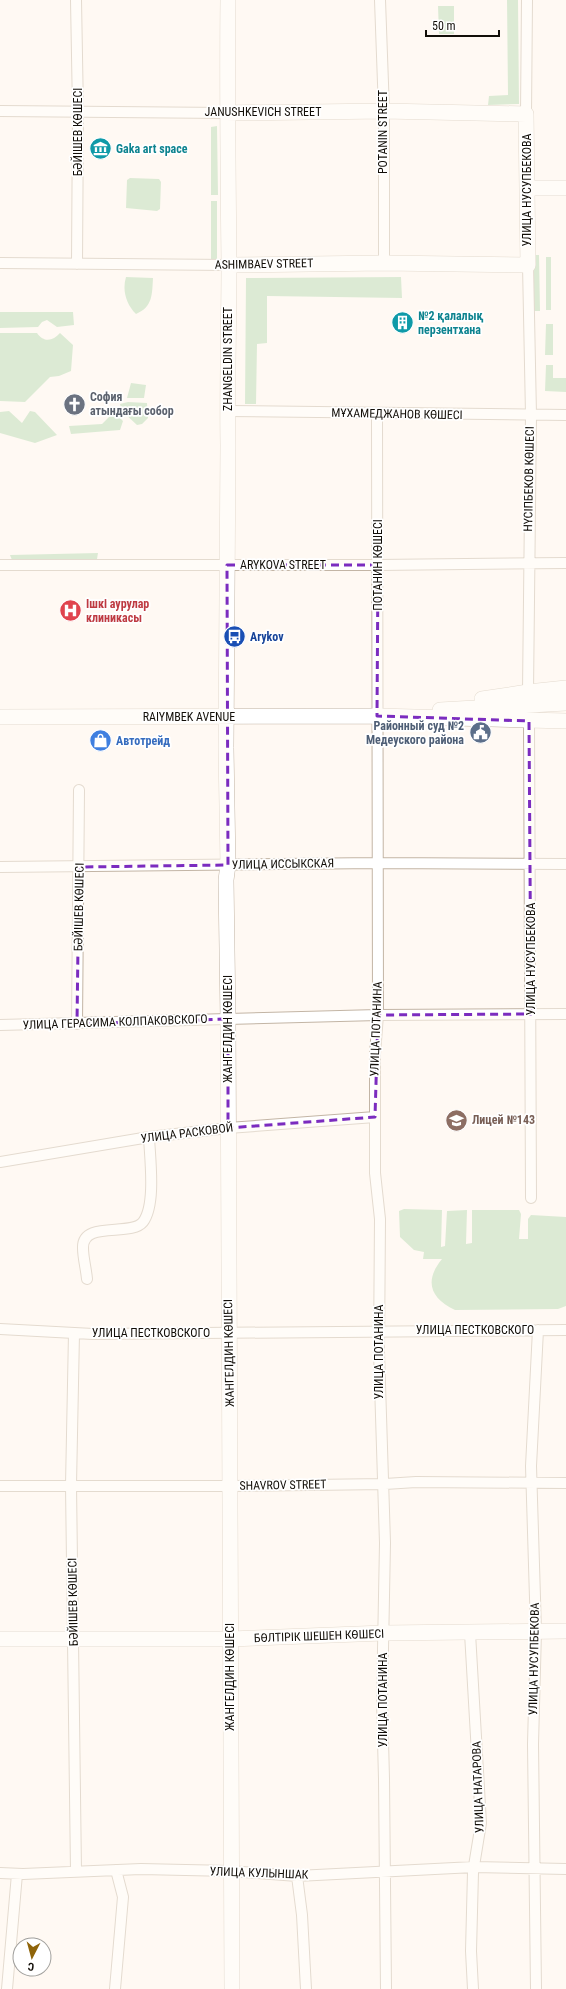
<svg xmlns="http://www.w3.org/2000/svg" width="566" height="1989" viewBox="0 0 566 1989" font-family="'Roboto Condensed',sans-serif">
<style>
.green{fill:#b2d8b0}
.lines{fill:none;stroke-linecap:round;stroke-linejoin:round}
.street-casing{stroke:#c3b5a5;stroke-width:12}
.secondary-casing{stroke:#c3b5a5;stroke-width:16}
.street{stroke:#fff;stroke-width:10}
.secondary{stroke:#fff;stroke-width:15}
.marked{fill:none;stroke:#7b2cbf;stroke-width:3;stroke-dasharray:8 5;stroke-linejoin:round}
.labels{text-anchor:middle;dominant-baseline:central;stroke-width:3.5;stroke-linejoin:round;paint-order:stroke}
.street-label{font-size:12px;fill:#120e08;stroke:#fff}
.culture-label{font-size:12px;font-weight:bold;fill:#0d838f;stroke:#fff;text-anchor:start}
.worship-label{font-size:12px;font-weight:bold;fill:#5b616d;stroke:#fff;text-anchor:start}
.health-label{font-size:12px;font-weight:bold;fill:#be3a42;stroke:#fff;text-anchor:start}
.transit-label{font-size:12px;font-weight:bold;fill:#164399;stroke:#fff;text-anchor:start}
.service-label{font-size:12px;font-weight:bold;fill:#4e5e75;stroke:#fff;text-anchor:end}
.shop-label{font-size:12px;font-weight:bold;fill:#366cbe;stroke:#fff;text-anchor:start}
.education-label{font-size:12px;font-weight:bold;fill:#785e54;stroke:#fff;text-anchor:start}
</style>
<rect width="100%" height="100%" fill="#fff9f3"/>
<path class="green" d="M507,0H518L519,104L488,105L489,96L508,95Z
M438,6H454V34H439Z
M217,126L218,195H211V127Z
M130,178L159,179L161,182L160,209L157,211L126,208L127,180Z
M211,201H217V261H211Z
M531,255H539L540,311H532Z
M546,257H551V310H546Z
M126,277L153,278C152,294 153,307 136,314C126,304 122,290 126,277Z
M401,277L402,298L267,296V343L257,344L256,404H245L246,278Z
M0,312H73L74,325L57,327L47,320L42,322L38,327L0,328Z
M546,324H553V355H545Z
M0,333H37C44,343 53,341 60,333L73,345L71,371L59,376L50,377L25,402L0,401Z
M546,365H553V378H566V392L545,391Z
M131,383L146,385L144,398H127Z
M128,402L147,403L148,418L142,424L137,425L122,411L120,404Z
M9,411L22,423L30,411L35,412L57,435L35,443L0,433V412Z
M111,415L120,418L123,421L120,430L71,434L69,426L102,424Z
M98,553L97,559L12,560L10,555Z
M404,1209L442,1210L441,1247L445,1246L447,1211L467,1210L466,1244L472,1243V1210H519L521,1214L519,1239H528V1219L531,1215L566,1217V1306L558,1309L455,1310C430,1298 424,1281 442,1259H423L424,1252L414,1250L400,1237L399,1211Z"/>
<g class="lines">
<defs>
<path id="street" d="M76,0L78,111L77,264
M380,0L384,111V263
M0,111L226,113
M526,114L527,0
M0,263L229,265
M227,411L566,415
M377,414L378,1015L375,1054V1173L380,1219L379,1352L385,1543L382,1702L384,1779L386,1989
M0,565H378L566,563
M528,692L531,415L528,265
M529,721L531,1198
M0,867L378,863L566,864
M77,1024L79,790
M0,1025L378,1015L566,1014
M0,1162L149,1137L228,1128L375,1117
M87,1279C86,1268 83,1258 83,1248C82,1220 131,1237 143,1222C156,1205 150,1159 149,1137
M0,1329L93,1334L566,1330
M74,1333L71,1485L76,1872
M0,1486H230L385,1484L416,1482L566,1483
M470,1633L481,1823L473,1872L471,1951L473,1989
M0,1873L23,1874L141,1869L230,1871L297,1876L474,1867L566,1869
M297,1876L302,1915L306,1989
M7,1989L17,1874
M115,1989L123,1897L116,1870
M536,1989L533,1744L536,1631L531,1466L538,1330"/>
<path id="secondary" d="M228,0C227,88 228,175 229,263C229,324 227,384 228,445L226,748L228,865L226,880L228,1019L232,1989
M226,113L384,111L526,114L528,265L384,263L229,265
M528,188H566
M482,699L528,692L566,688
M440,710L566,703
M0,717L377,716L566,721
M0,1639H231L384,1633L566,1631"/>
</defs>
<use href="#street" class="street-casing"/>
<use href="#secondary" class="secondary-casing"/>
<use href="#street" class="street"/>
<use href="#secondary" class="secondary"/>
</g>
<path d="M0 0H566V1989H0ZM227,565H378L377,716L529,721L531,1014L378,1015L375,1117L228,1128V1019L77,1024L79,867L228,865Z" fill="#fff9f3" fill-opacity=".55" fill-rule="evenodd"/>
<path class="marked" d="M227,565H378L377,716L529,721L531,1014L378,1015L375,1117L228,1128V1019L77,1024L79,867L228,865Z"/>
<defs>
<symbol id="museum-disc" viewBox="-11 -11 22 22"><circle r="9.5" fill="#0f9aa8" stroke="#fff"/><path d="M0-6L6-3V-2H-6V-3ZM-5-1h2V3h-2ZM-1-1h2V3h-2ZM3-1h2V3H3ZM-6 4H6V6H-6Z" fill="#fff"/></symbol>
<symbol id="building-disc" viewBox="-11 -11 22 22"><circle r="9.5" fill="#0f9aa8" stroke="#fff"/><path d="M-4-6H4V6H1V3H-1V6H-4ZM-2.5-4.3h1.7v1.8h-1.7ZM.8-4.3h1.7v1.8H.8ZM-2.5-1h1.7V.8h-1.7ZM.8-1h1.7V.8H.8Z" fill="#fff"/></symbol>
<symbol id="church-disc" viewBox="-11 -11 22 22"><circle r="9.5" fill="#6b7280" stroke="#fff"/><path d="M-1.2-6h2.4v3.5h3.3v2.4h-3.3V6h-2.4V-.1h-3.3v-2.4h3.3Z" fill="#fff"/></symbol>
<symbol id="hospital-disc" viewBox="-11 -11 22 22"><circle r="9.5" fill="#e0444e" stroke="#fff"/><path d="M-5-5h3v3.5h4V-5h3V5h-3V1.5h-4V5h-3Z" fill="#fff"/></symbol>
<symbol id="bus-disc" viewBox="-11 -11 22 22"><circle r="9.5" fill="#1a4fb4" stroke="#fff"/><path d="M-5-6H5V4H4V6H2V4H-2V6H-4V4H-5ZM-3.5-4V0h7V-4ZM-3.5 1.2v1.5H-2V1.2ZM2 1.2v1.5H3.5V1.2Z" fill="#fff"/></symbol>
<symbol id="civic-disc" viewBox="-11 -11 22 22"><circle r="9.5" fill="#5c6f8a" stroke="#fff"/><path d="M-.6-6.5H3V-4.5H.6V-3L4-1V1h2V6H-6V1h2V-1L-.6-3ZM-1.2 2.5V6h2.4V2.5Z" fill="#fff"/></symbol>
<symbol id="shop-disc" viewBox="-11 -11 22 22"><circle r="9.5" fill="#3f7fe0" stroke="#fff"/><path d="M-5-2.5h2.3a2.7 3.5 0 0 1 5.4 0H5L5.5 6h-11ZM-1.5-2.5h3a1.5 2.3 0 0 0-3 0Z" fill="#fff"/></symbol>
<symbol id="school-disc" viewBox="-11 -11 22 22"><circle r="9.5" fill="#8d6e63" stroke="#fff"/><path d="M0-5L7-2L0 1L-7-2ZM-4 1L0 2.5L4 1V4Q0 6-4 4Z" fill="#fff"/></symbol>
</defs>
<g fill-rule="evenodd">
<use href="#museum-disc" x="88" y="136" width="25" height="25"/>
<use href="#building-disc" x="390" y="310" width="25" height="25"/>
<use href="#church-disc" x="62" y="392" width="25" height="25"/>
<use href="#hospital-disc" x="58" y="598" width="25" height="25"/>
<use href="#bus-disc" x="222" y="624" width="25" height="25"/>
<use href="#civic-disc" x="468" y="720" width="25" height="25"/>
<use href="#shop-disc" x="88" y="728" width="25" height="25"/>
<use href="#school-disc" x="444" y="1108" width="25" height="25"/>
</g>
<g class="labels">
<g class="street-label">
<text x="263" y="112">JANUSHKEVICH STREET</text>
<text transform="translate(78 132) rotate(-90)">БӘЙІШЕВ КӨШЕСІ</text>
<text transform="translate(383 132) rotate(-90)">POTANIN STREET</text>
<text transform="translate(527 190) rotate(-90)">УЛИЦА НУСУПБЕКОВА</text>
<text transform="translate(264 264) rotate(-1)">ASHIMBAEV STREET</text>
<text transform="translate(228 359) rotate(-90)">ZHANGELDIN STREET</text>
<text transform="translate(397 414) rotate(1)">МҰХАМЕДЖАНОВ КӨШЕСІ</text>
<text transform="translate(529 479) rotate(-89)">НҮСІПБЕКОВ КӨШЕСІ</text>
<text x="283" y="565">ARYKOVA STREET</text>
<text transform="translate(378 565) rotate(-90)">ПОТАНИН КӨШЕСІ</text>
<text x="189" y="717">RAIYMBEK AVENUE</text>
<text transform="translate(283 864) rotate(-1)">УЛИЦА ИССЫКСКАЯ</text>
<text transform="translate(79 907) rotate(-89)">БӘЙІШЕВ КӨШЕСІ</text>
<text transform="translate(531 959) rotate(-90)">УЛИЦА НУСУПБЕКОВА</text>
<text transform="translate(115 1022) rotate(-2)">УЛИЦА ГЕРАСИМА КОЛПАКОВСКОГО</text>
<text transform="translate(228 1029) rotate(-90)">ЖАНГЕЛДИН КӨШЕСІ</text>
<text transform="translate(376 1029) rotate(-88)">УЛИЦА ПОТАНИНА</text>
<text transform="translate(187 1133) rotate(-7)">УЛИЦА РАСКОВОЙ</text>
<text x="475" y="1330">УЛИЦА ПЕСТКОВСКОГО</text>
<text x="151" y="1333">УЛИЦА ПЕСТКОВСКОГО</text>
<text transform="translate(379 1352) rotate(-90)">УЛИЦА ПОТАНИНА</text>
<text transform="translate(229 1353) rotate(-91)">ЖАНГЕЛДИН КӨШЕСІ</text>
<text transform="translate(283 1485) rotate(-1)">SHAVROV STREET</text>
<text transform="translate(73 1602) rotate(-91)">БӘЙІШЕВ КӨШЕСІ</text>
<text transform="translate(319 1636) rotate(-2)">БӨЛТІРІК ШЕШЕН КӨШЕСІ</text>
<text transform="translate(534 1659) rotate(-89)">УЛИЦА НУСУПБЕКОВА</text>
<text transform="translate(230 1677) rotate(-90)">ЖАНГЕЛДИН КӨШЕСІ</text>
<text transform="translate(383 1700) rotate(-90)">УЛИЦА ПОТАНИНА</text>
<text transform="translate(478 1787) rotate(-92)">УЛИЦА НАТАРОВА</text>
<text transform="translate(259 1873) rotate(2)">УЛИЦА КУЛЫНШАК</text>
</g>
<g class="culture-label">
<text x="116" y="149">Gaka art space</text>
<text x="418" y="316">№2 қалалық<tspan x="418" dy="14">перзентхана</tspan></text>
</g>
<g class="worship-label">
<text x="90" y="397">София<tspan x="90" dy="14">атындағы собор</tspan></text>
</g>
<g class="health-label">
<text x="86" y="604">Ішкі аурулар<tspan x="86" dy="14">клиникасы</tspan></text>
</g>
<g class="transit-label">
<text x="250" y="637">Arykov</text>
</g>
<g class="service-label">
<text x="464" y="726">Районный суд №2<tspan x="464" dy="14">Медеуского района</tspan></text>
</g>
<g class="shop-label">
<text x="116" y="741">Автотрейд</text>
</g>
<g class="education-label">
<text x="472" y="1120">Лицей №143</text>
</g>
</g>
<g transform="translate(32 1957) rotate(186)"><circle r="19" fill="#ffffff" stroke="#a09f9c"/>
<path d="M0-3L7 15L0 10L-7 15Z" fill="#8f640a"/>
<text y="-6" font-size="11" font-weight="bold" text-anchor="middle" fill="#120e08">С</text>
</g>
<path d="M426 30v6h73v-6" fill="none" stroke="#120e08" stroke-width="2"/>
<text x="432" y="30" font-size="12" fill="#120e08" stroke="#ffffff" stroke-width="3" paint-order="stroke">50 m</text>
</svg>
